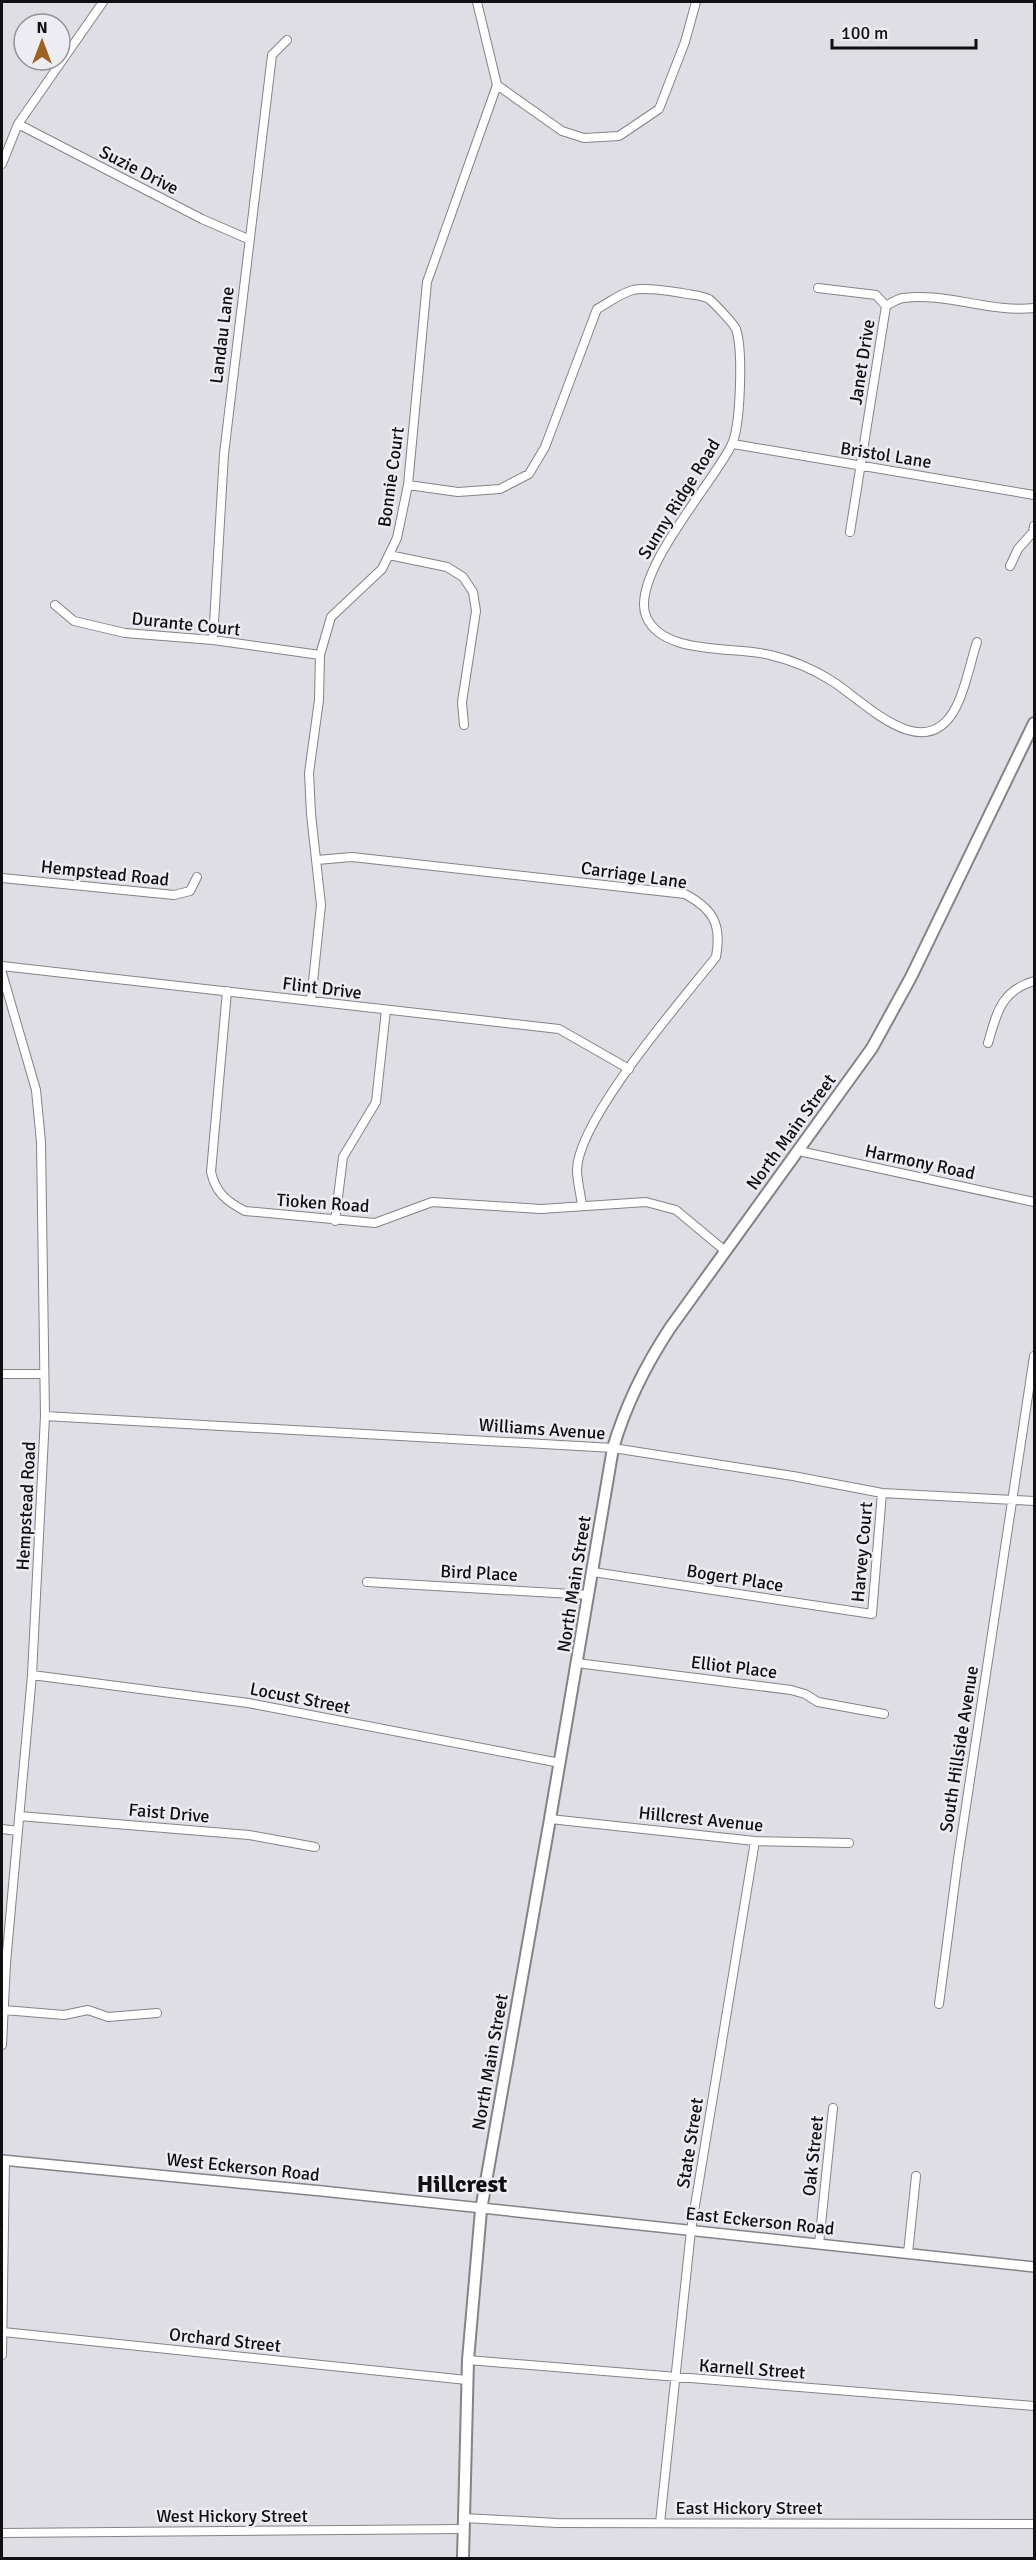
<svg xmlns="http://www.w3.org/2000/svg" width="1036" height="2560" viewBox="0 0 1036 2560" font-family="Signika,sans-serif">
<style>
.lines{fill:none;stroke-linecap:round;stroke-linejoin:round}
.minor-casing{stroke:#838388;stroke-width:10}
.tertiary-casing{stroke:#838388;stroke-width:12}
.secondary-casing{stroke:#838388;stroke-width:14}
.minor{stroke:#fff;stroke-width:8}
.tertiary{stroke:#fff;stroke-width:9}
.secondary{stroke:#fff;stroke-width:10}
.labels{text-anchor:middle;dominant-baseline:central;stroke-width:5;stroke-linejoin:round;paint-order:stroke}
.street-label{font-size:18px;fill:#101012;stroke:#ececf2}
.district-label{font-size:24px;font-weight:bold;fill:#101012;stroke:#ececf2}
</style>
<rect width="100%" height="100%" fill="#dfdee4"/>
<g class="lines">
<defs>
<path id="minor" d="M477,2L497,85L562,131L584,138L619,136L659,109L685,42L696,2
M18,124L202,219L248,239
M2,164L18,124L103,2
M818,288L876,295L886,306
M886,306C891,303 897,299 903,298C945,292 991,313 1034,308
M733,444L1034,495
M408,485L458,492L500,489L529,474L545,447L597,309C608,303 621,293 633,290C643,287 671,291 682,293C690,295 702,295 709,299C714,303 734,324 736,329C743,349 741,428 731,446C713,483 630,575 646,616C662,656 735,646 770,655C792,660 813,669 832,681C865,702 925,768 956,707C966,688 970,663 977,642
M850,532L886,306
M389,555L447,567L463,577L473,592L476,611L462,702L464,725
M1010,566L1018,549L1033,532L1034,526
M55,605L74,621L125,633L213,640L320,655
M213,640L224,454L272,55L287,40
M317,860L352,857L685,894C713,909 722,924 716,957C682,1000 578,1119 577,1170C577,1181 581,1195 582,1206
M2,878L174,895L190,891L197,877
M2,966L559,1029L629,1069
M2,973L36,1090L41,1142L45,1416L32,1675L6,1963L2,2045
M227,991L211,1172C216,1193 226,1201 245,1211L375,1223L432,1202L541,1209L646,1202L676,1210L724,1250
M311,1001L321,905L311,814L309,773L319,700L320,655L331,617L382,569L397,538L408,485L427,282L497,85
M988,1043C997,1012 1001,991 1034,981
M799,1151L1034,1202
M335,1221L343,1157L376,1102L386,1010
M2,1374H43
M45,1416L613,1448L793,1476L882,1493L1034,1501
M593,1572L872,1614L882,1493
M367,1582L589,1595
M577,1663L791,1690L805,1694L818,1702L884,1714
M32,1675L248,1703L560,1763
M19,1816L249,1835L315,1847
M550,1819L755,1841L849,1843
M2,1829L18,1831
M939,2004L958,1859L1034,1356
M4,2010L64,2015L88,2010L108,2017L157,2013
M819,2244L833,2108
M908,2253L916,2176
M3,2332L467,2380
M2,2355L5,2161
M468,2360L1034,2406
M464,2518L557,2523L1034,2524
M660,2523L691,2230L755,1841
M2,2533L463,2529"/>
<path id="tertiary" d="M2,2160L322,2191L1034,2267"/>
<path id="secondary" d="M463,2558L468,2360L481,2210L550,1819L613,1448C626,1404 645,1366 670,1328L872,1048L911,977L1034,723"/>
</defs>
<use href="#minor" class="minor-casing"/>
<use href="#tertiary" class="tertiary-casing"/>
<use href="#secondary" class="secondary-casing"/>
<use href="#minor" class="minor"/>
<use href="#tertiary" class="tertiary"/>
<use href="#secondary" class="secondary"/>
</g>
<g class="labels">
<g class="street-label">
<text transform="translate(139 170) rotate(27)">Suzie Drive</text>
<text transform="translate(222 335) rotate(-83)">Landau Lane</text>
<text transform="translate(862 362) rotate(-81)">Janet Drive</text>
<text transform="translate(886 455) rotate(9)">Bristol Lane</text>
<text transform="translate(391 477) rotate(-82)">Bonnie Court</text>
<text transform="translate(679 499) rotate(-58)">Sunny Ridge Road</text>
<text transform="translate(186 624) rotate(6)">Durante Court</text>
<text transform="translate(105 873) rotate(6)">Hempstead Road</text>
<text transform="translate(634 875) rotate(8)">Carriage Lane</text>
<text transform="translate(322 988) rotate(7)">Flint Drive</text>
<text transform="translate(791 1132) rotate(-54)">North Main Street</text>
<text transform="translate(920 1162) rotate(12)">Harmony Road</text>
<text transform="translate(323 1203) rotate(4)">Tioken Road</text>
<text transform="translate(542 1429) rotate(4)">Williams Avenue</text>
<text transform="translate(26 1506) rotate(-87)">Hempstead Road</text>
<text transform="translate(862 1552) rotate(-85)">Harvey Court</text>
<text transform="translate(479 1573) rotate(3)">Bird Place</text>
<text transform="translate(735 1578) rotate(9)">Bogert Place</text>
<text transform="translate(574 1584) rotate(-81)">North Main Street</text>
<text transform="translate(734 1667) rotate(7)">Elliot Place</text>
<text transform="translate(300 1698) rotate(11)">Locust Street</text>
<text transform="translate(959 1749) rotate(-81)">South Hillside Avenue</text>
<text transform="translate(169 1813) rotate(5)">Faist Drive</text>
<text transform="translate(701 1819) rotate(6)">Hillcrest Avenue</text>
<text transform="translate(490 2062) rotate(-80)">North Main Street</text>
<text transform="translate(690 2143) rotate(-81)">State Street</text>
<text transform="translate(813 2156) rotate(-84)">Oak Street</text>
<text transform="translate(243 2167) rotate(6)">West Eckerson Road</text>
<text transform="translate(760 2221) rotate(6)">East Eckerson Road</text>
<text transform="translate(225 2340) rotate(6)">Orchard Street</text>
<text transform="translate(752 2369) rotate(4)">Karnell Street</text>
<text x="749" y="2508">East Hickory Street</text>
<text x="232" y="2516">West Hickory Street</text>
</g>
<g class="district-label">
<text x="462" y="2184">Hillcrest</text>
</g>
</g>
<rect width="1036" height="2560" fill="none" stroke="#101012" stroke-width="6"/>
<g transform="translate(42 42)"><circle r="28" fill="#ececf2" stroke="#949498" stroke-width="1.5"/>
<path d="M0-4.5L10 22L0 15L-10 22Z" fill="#9d6322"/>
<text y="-9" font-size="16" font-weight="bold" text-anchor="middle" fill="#101012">N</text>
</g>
<path d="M832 39v9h144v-9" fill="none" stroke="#101012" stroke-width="3"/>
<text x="841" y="39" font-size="18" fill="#101012" stroke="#ececf2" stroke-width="4.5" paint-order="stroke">100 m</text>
</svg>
